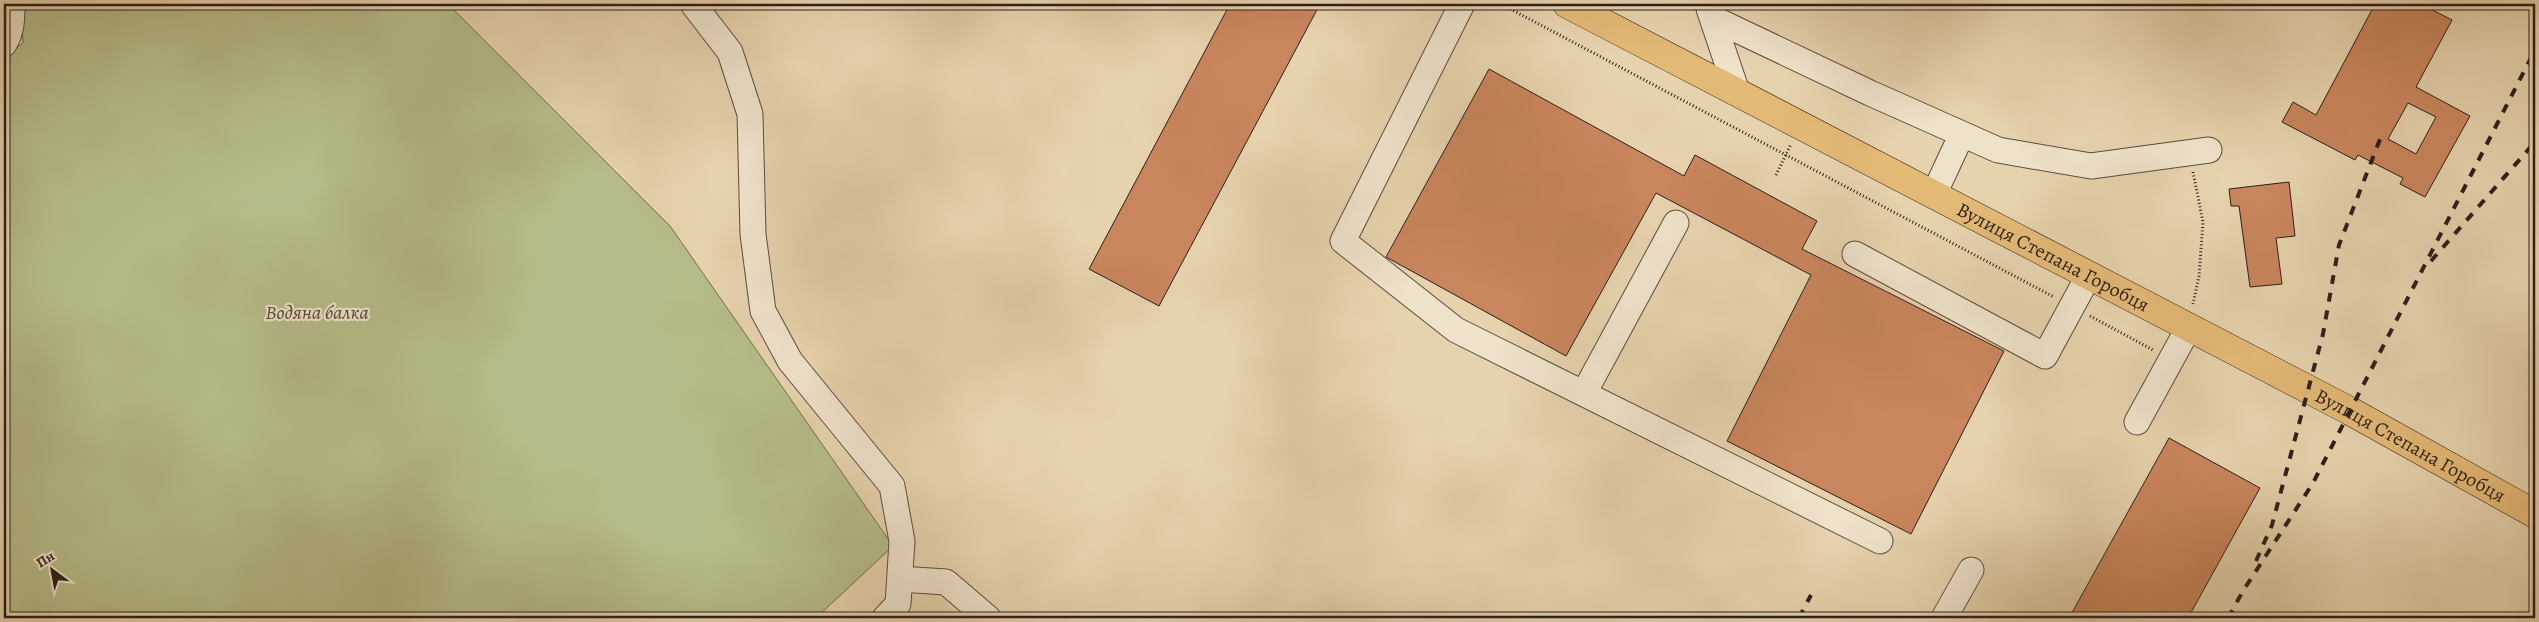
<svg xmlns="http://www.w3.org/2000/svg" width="2539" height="622" viewBox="0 0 2539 622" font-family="Alegreya,serif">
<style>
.green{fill:#b6bc89;stroke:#726e51}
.building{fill:#c9855d;stroke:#2e1f19;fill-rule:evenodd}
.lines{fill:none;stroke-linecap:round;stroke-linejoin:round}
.minor-casing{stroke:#5c4c3e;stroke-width:27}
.major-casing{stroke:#2e1f19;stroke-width:29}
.path{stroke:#2e1f19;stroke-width:3;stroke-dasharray:1 2.5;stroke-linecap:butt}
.minor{stroke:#efe2ca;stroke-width:25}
.major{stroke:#e3b976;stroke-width:28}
.rail{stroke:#2e1f19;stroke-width:4;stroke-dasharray:9 9;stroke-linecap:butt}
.labels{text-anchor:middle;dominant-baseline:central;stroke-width:4.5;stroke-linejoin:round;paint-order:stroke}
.street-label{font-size:20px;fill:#2e1f19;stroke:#efe2ca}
.park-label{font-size:20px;font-style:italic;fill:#504635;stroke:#efe2ca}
</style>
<rect width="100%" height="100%" fill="#e6d2ad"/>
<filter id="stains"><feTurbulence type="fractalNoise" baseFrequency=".004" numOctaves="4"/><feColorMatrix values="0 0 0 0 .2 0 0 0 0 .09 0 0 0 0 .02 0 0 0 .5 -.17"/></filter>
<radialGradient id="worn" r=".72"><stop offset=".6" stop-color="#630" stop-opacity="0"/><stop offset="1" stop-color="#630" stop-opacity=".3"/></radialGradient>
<path class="green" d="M21,4H448L670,226L893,546L816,618H4V57L23,43Z"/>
<path class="building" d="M1230,4H1320L1159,306L1089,269Z
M2375,4H2421L2452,20L2416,87L2470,116L2425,197L2400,184L2403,178L2358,155L2355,160L2282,122L2293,102L2316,115ZM2408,103L2436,117L2416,154L2388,139Z
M1489,69L1684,176L1695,155L1817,221L1802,249L2004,351L1911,534L1727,441L1811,275L1656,193L1566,356L1386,257Z
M2289,182L2295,236L2276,238L2282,284L2250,287L2239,206H2231L2229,189Z
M2169,438L2260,488L2188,618H2069Z"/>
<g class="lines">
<defs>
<path id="minor" d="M693,4L730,52L750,114L753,234L763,311L790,361L892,486L902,541L898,604L885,618
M1462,4L1343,241L1456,330L1880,541
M1709,9L1737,92
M1712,18L1870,93L1998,150L2091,166L2209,150
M4,44C12,32 12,18 12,4
M1934,194L1962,134
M1855,254L2045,356L2089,275
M1584,393L1676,223
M2137,422L2189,327
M900,579L946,582L988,618
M1944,618L1971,570"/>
<g id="major">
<path id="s1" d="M1567,4L2350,411L2535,514"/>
</g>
</defs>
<use href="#minor" class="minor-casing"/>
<use href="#major" class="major-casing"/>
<path class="path" d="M1501,4L2054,297
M2193,172L2203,222L2199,276L2193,304
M1776,175L1791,144
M2090,316L2153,350"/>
<use href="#minor" class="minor"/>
<use href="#major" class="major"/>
<path class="rail" d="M2431,261L2535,142
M2256,561L2272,525L2323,334L2339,245L2382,134
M1799,618L1811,595
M2228,618L2243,591L2313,483L2535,50"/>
</g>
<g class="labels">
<g class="street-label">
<text stroke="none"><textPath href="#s1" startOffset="548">Вулиця Степана Горобця</textPath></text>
<text stroke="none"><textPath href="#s1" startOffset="952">Вулиця Степана Горобця</textPath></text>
</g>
<g class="park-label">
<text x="317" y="312">Водяна балка</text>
</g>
</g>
<rect width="2539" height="622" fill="none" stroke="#e6d2ad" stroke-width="20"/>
<rect x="5" y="5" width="2529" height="612" fill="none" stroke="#2e1f19" stroke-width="2.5"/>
<rect x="10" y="10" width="2519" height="602" fill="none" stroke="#2e1f19"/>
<g transform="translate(52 570) rotate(328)" stroke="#efe2ca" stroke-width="4" paint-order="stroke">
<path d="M0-4L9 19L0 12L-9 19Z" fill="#2e1f19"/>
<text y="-8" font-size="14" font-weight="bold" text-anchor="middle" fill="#2e1f19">Пн</text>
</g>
<rect width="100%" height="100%" filter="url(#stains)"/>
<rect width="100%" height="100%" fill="url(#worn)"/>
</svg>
